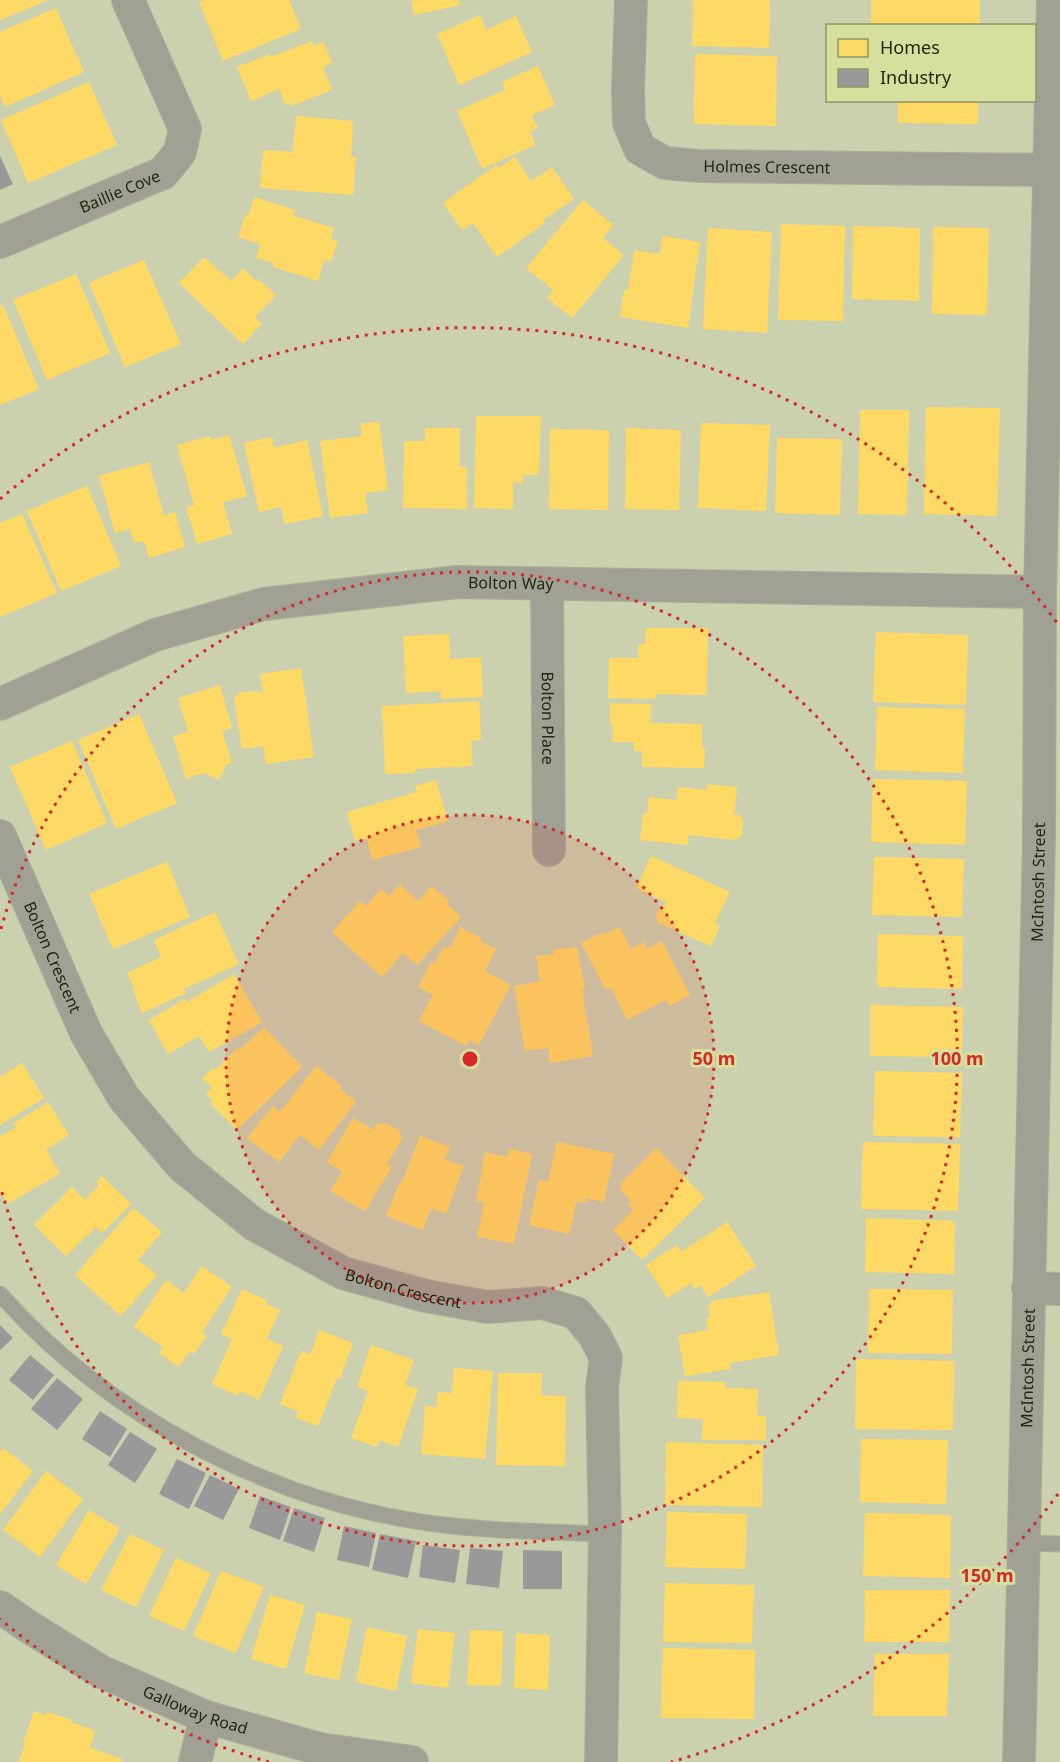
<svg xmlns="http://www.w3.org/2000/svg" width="1060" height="1762" viewBox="0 0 1060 1762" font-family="'Noto Sans',sans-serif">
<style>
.homes{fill:#ffd966}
.industry{fill:#999}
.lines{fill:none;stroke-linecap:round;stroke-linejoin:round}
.service-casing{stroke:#abb093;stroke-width:17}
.minor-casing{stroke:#abb093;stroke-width:34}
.service{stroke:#a0a194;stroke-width:15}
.minor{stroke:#a0a194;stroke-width:32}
.ring{fill:none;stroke:#d62828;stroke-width:3;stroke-dasharray:3 6}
.labels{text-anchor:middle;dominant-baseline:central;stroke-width:6;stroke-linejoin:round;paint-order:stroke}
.street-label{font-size:16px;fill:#24270d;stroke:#d5e09f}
.centre{fill:#d62828;stroke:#d5e09f;stroke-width:3}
.ring-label{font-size:18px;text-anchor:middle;font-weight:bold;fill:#d62828;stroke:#d5e09f;stroke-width:6;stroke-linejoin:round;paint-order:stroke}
</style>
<rect width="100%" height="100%" fill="#cbd1ae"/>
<path class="homes" d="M0,0H48L0,20Z
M205,0H289L301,29L223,61L199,2Z
M411,0H459L460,5L414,15Z
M693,0H770L769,48L692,46Z
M871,0H980V26H871Z
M56,8L84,72L5,107L0,96V32Z
M480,15L486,30L516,16L532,52L459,85L437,34Z
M312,41L314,46L324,42L332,63L323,67L332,90L291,106L290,103L285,105L279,89L251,101L237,67L270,54L271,57Z
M695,54L777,56L776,126L694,124Z
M538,66L555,105L532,115L538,128L530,132L535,145L482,169L457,111L505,90L502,82Z
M89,82L117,145L28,183L1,120Z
M898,100H978V124L898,123Z
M296,116L353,121L351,157H356L353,195L260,188L263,150L293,152Z
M515,157L531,181L552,167L574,199L543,220L545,223L497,257L473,223L462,230L443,203L496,165L499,168Z
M254,197L295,210L294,216L334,228L331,239L338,241L331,262L324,260L318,281L273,267L274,263L256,258L260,244L238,237L245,215L248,216Z
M583,200L613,225L603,238L624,255L572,318L547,298L553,290L526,268Z
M781,224L845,226L843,321L778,320Z
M853,226L920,228L919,301L852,299Z
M933,227L989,228L987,315L932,314Z
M708,228L772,232L767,333L703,329Z
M662,236L700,242L688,328L620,317L624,290H628L634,250L660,254Z
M204,257L231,281L243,268L256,281L258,279L276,295L255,317L262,324L243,344L179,283Z
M144,260L181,344L125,367L89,283Z
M76,274L110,353L47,380L13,300Z
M3,305L39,389L0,405V306Z
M926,407L1000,408L997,516L924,514Z
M860,410H909L907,515L858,514Z
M476,416H541L539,475H523V483L513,482V509L474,508Z
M379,421L388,490L365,493L368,513L330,518L320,441L362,436L360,424Z
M701,423L770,425L766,511L698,508Z
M425,428H460V467H467V509L403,508L404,441H425Z
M626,428L681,430L679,510L625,509Z
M550,429L609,430L608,510L549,509Z
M229,435L247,496L223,502L232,534L197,544L186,507L194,505L177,445L210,436L211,440Z
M272,437L274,448L307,440L323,516L285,524L281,507L259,512L244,443Z
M777,438L842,439L840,515L775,513Z
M149,462L164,516L175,512L185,547L149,558L144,541L134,543L130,529L115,533L99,476Z
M87,486L121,566L61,591L27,511Z
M22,514L57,593L0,617V523Z
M646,628H708L707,695L656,694V699L608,698L609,658H638L639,644H645Z
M876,632L968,635L966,705L873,702Z
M449,634L450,659L481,657L483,697L441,699V691L406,693L403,636Z
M301,668L314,757L266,764L263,746L242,749L234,699L238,693L257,691L260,693H263L260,674Z
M220,685L232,728L222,731L232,763L226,765L219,780L203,773L186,779L173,736L188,732L178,698Z
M479,701L481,740L471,741L473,766L415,769V773L385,774L382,706Z
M610,703L651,704V723L702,724V748H705L704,768L642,767V751H634V742H612L613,725H610Z
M877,707L965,709L963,773L875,770Z
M139,714L177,803L116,829L78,740Z
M72,741L107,823L46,850L10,767Z
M873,779L967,781L965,845L871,842Z
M436,780L448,821L416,830L421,847L372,860L366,838L355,841L347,812L417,792L415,786Z
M707,784L737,787L734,814L739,815L743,820L742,835L736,840L689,835L688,845L640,840L643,814H647L649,797L677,800L678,787L707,790Z
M651,856L730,892L715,923L720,926L711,946L658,923L656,916L660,907L668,903L636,888Z
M874,857L964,859L962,917L872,915Z
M167,862L190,917L113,949L89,894Z
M400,884L418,901L432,886L449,901L447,904L461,917L417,965L403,953L382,977L332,932L360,901L366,906L381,889L389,896Z
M215,912L239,964L184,989L186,993L142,1013L133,991L135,990L127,973L161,957L154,940Z
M460,927L481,938L480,941L496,949L485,971L511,985L479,1045L469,1040L466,1046L419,1021L433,995L418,987L431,962L434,964L442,949L451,946Z
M620,927L631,949L644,942L647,949L662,941L690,995L670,1006L666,1000L627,1020L611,988L606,990L581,943L603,932L604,935Z
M878,934L963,936L962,989L877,987Z
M577,947L585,989L582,990L593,1056L550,1063L548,1048L525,1051L514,986L540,981L536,956L554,954L553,950Z
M234,974L262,1022L209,1052L199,1036L168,1054L149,1020L185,999L187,1002Z
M870,1005L963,1007L962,1057L870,1056Z
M264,1027L302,1067L237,1130L210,1103L213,1101L206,1094L212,1088L202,1078L212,1069L214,1071L238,1048L240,1050Z
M22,1063L44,1098L0,1125V1077Z
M316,1066L342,1086L340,1089L356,1102L319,1150L300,1135L279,1162L247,1138L273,1106L280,1112Z
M875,1071L962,1073L960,1137L873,1136Z
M48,1102L69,1135L46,1150L60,1173L8,1204L0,1191V1137L16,1127L13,1124Z
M353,1118L374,1130L376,1125L385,1123L399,1130L402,1139L387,1164L392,1167L365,1211L330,1191L342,1172L327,1162Z
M420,1136L450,1147L445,1159L464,1166L446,1214L431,1208L423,1230L386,1216L400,1181L402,1182Z
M557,1142L614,1154L604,1202L586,1198L585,1203L577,1201L569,1234L529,1225L539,1180L548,1182Z
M863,1142L960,1144L958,1211L861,1209Z
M656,1148L705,1198L642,1260L613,1230L633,1210L628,1204L631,1201L621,1191V1183Z
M509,1149L532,1154L514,1244L477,1237L484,1202L476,1201L485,1152L507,1157Z
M102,1176L131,1204L102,1233L96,1227L66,1256L34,1225L72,1187L85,1200L99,1185L96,1182Z
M133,1208L162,1232L138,1260L157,1275L121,1316L75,1275Z
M866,1218L955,1221L954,1274L865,1272Z
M727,1222L756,1266L708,1297L700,1285L695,1289L691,1283L667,1298L646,1265L677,1245L681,1252Z
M202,1266L232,1287L202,1332L207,1336L194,1354L190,1351L179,1367L159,1353L163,1347L134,1327L166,1280L184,1293Z
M242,1289L267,1300L266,1304L280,1310L267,1339L283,1346L259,1400L240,1391L238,1396L212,1384L232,1339L221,1334Z
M869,1289L953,1290L952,1354L868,1353Z
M769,1292L779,1355L730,1363L731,1369L685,1376L678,1335L708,1330L706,1319L710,1318L708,1307L712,1301Z
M319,1330L353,1343L340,1379L337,1378L318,1426L296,1418L298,1411L280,1404L301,1351L310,1355Z
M371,1345L414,1360L405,1385L418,1389L398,1447L379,1440L377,1447L351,1438L368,1391L357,1387Z
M856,1359L954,1361L953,1430L855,1429Z
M454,1368L493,1371L485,1459L421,1454L425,1406L436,1407L438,1392L452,1393Z
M498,1373H542L541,1395L566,1396L565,1466L496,1465Z
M678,1381L725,1382V1388L758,1389L757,1416H766V1440H702L703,1419L677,1418Z
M861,1439L948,1440L946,1504L860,1502Z
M666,1442L763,1445L762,1507L665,1505Z
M3,1448L33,1471L0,1514V1452Z
M46,1471L83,1499L40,1557L3,1530Z
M89,1510L120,1529L86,1584L56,1565Z
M667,1512L747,1514L745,1569L665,1567Z
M865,1513L951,1515L950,1578L863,1576Z
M130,1534L164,1550L136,1607L101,1590Z
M176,1558L211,1573L184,1631L149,1616Z
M221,1571L264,1587L236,1653L193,1636Z
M665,1583L754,1585L752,1643L663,1642Z
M865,1590H950L949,1642H864Z
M270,1595L305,1605L286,1669L251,1659Z
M317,1612L352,1619L339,1680L304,1673Z
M367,1627L407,1636L396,1691L356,1682Z
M418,1629L455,1633L448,1688L411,1683Z
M470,1630L503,1631L501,1686L467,1685Z
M516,1633L550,1635L548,1690L514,1688Z
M663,1648L755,1650L754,1719L661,1718Z
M875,1654H949L947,1716H873Z
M34,1711L45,1715L47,1712L72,1720L71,1722L95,1731L90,1748L122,1759L121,1762H19L25,1744L23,1743Z"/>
<path class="industry" d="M0,156L13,184L0,190Z
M0,1325L13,1338L0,1350Z
M30,1355L54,1375L33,1400L9,1380Z
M57,1378L83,1399L57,1430L31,1409Z
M100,1411L127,1429L110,1457L82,1439Z
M130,1432L157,1449L135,1483L108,1465Z
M177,1459L206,1473L189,1509L159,1494Z
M210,1475L239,1489L223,1520L194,1506Z
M260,1496L291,1507L280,1540L249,1528Z
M294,1508L325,1518L314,1552L283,1541Z
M344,1526L376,1533L369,1567L337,1560Z
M380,1534L416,1541L408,1578L372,1570Z
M423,1545L460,1550L455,1583L419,1577Z
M470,1548L503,1551L499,1588L466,1584Z
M523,1550L562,1551V1589H523Z"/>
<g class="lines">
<defs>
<path id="service" d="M0,1294C108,1416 267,1500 428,1523C487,1531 546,1532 605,1534
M1024,1543L1060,1544"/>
<g id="minor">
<path id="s1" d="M631,0L628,90L629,123L640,149L665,163L699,166L1050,170"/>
<path id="s2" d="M0,242L163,173L180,152L185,129L128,0"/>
<path id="s3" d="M547,584L549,850"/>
<path id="s4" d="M0,704L155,635L264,604L457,582L1040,592"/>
<path id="s5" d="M0,836L86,1033L124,1098L182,1166L255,1225L343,1273L426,1296L488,1307L542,1303L576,1313L595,1336L606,1358L602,1387L605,1534L601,1762"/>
<path d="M1028,1288L1060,1289"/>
<path id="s6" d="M0,1607L29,1627L100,1671L206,1717L320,1749L412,1762"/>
<path d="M195,1762L206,1717"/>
<path id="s7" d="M1019,1762L1039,837L1040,592L1053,0"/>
</g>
</defs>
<use href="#service" class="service-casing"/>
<use href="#minor" class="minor-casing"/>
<use href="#service" class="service"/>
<use href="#minor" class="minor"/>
</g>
<circle cx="470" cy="1059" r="244" fill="#d62828" fill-opacity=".12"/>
<g class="ring">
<circle cx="470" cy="1059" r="244"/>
<path d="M1 929A487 487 0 1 1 1 1189"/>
<path d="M1058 1494A731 731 0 0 1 671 1762M269 1762A731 731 0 0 1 0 1619M0 499A731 731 0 0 1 1058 624"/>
</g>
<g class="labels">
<g class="street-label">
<text stroke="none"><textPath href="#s1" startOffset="282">Holmes Crescent</textPath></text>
<text stroke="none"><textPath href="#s2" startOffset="130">Baillie Cove</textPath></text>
<text stroke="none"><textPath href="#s4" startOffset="531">Bolton Way</textPath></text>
<text stroke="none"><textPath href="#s3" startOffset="134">Bolton Place</textPath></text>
<text stroke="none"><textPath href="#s7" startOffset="880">McIntosh Street</textPath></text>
<text stroke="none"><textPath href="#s5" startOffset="132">Bolton Crescent</textPath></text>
<text stroke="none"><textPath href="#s5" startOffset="636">Bolton Crescent</textPath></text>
<text stroke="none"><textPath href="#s7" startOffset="394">McIntosh Street</textPath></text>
<text stroke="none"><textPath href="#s6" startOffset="222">Galloway Road</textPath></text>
</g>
</g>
<circle cx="470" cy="1059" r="9" class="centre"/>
<g class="ring-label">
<text x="714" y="1065">50 m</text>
<text x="957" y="1065">100 m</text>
<text x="987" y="1582">150 m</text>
</g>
<rect x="826" y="24" width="210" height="78" fill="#d5e09f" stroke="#8e9665" stroke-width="1.5"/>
<rect x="838" y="39" width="30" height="18" fill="#ffd966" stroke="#8e9665" stroke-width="1.5"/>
<text x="880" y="54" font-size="18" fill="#24270d">Homes</text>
<rect x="838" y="69" width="30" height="18" fill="#999999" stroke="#8e9665" stroke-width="1.5"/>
<text x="880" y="84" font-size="18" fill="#24270d">Industry</text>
</svg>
